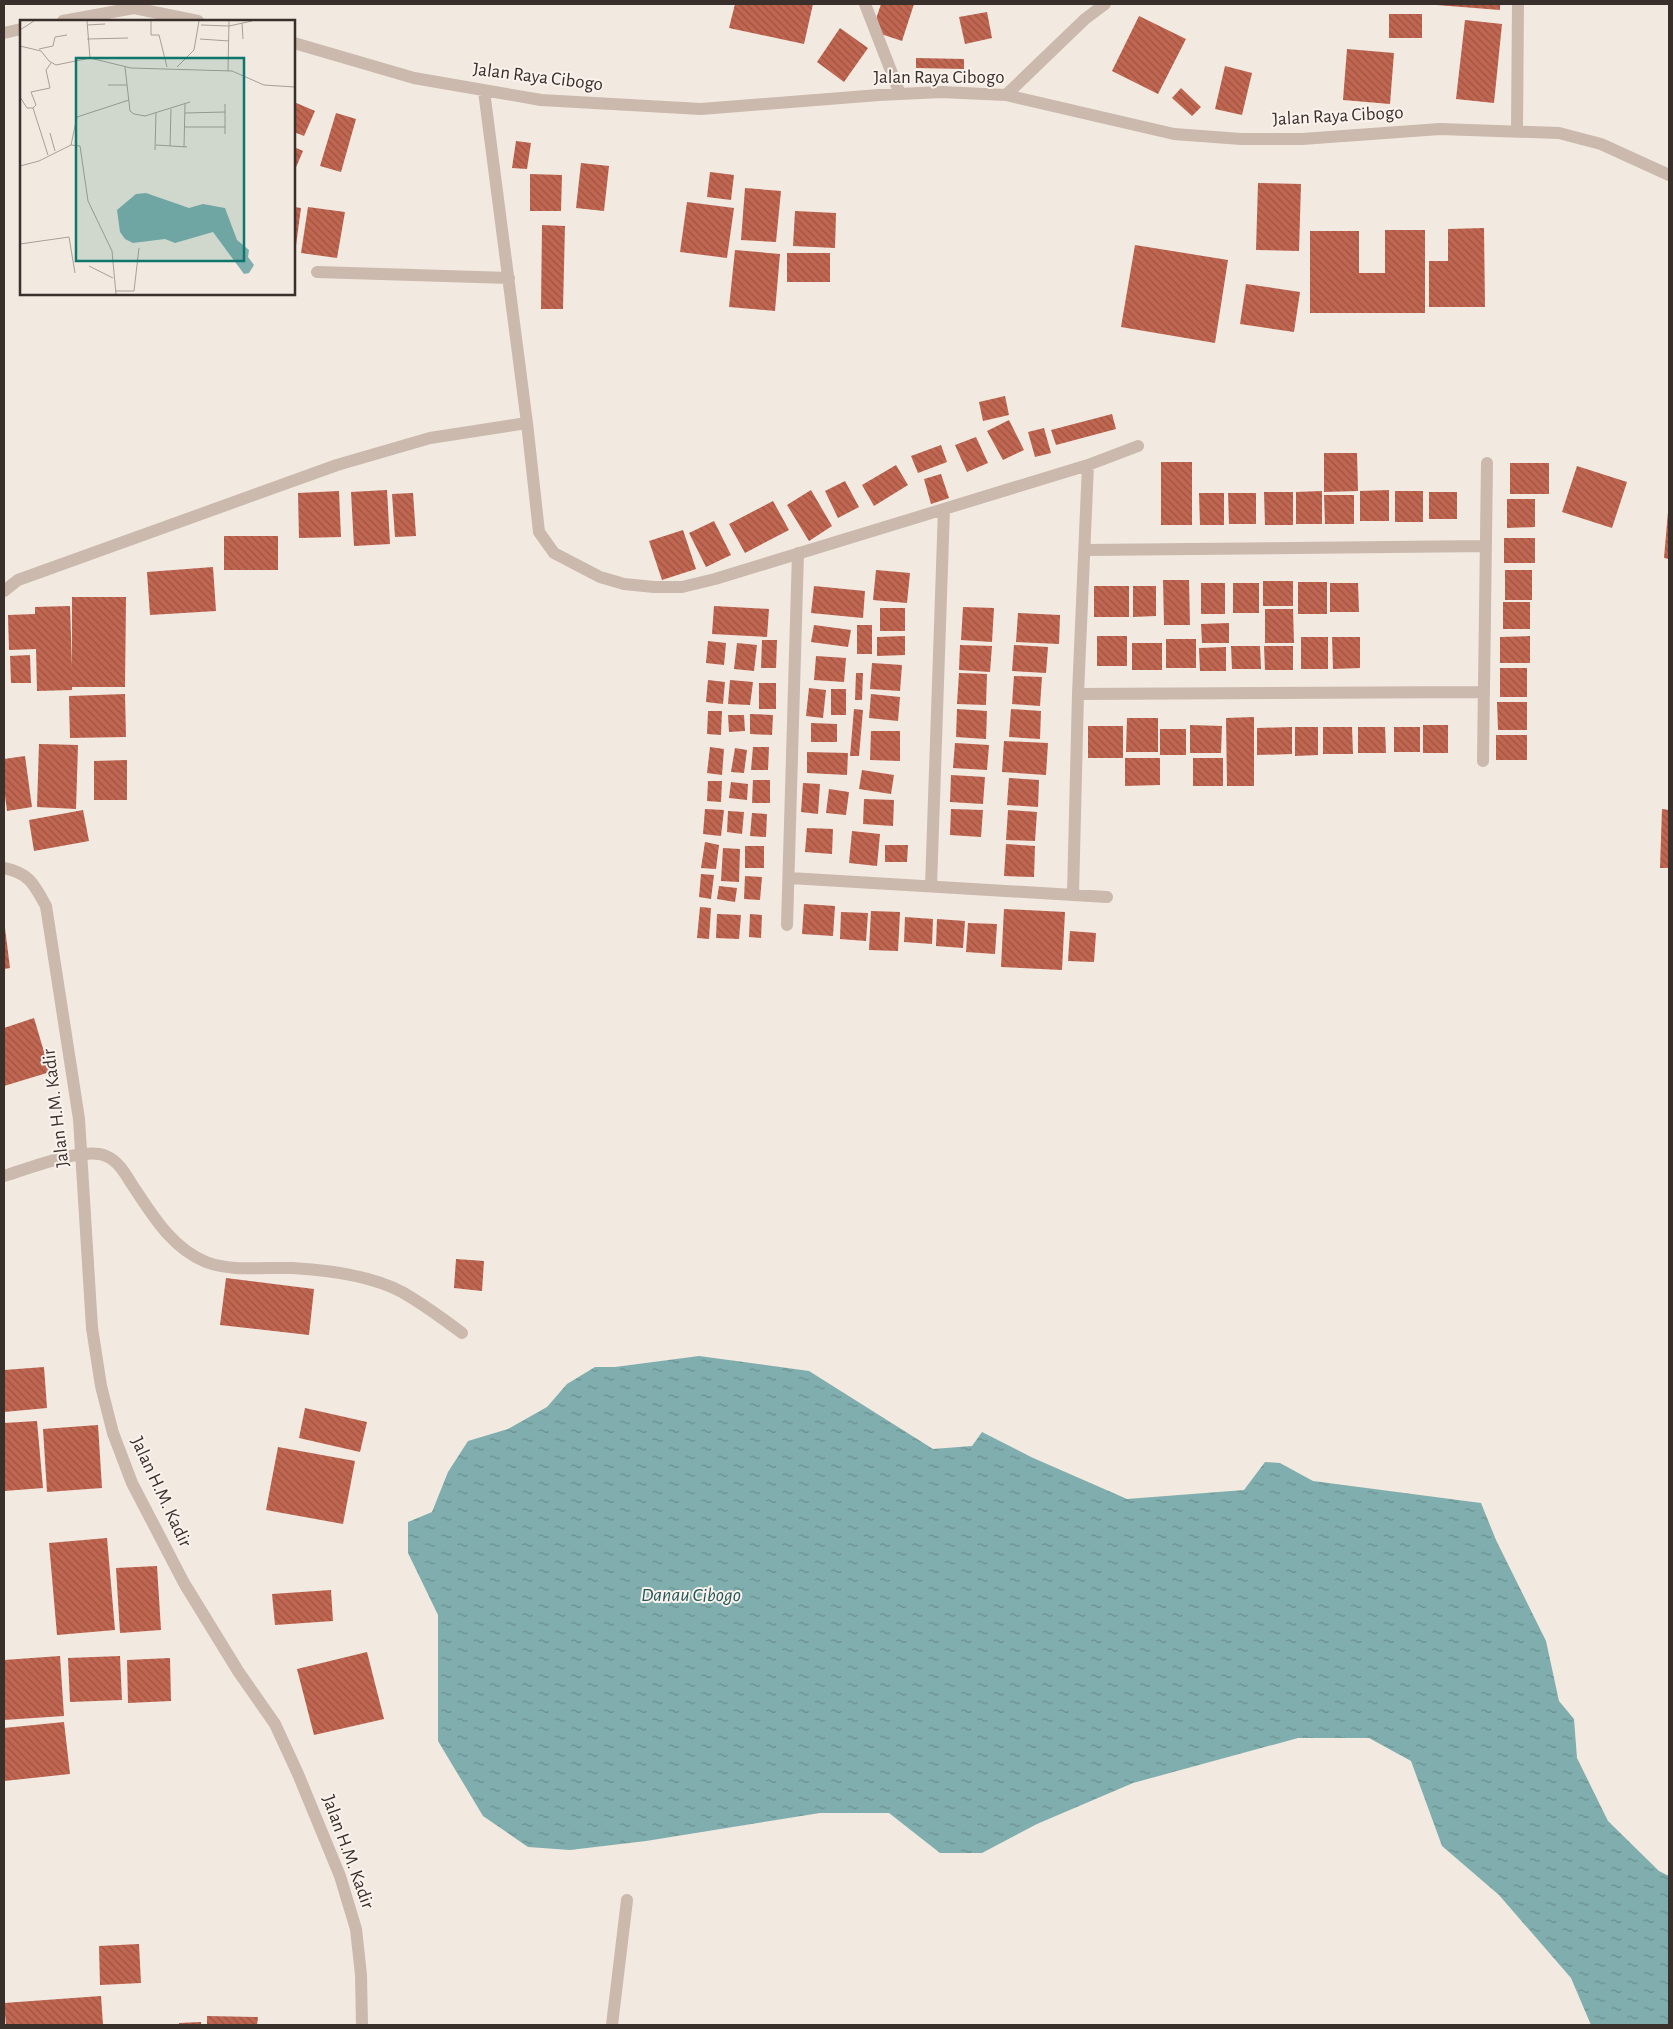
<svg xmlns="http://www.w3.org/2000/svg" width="1673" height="2029" viewBox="0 0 1673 2029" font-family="'Alegreya Sans',sans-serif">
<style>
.water{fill:url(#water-ripples)}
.building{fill:url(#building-back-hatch)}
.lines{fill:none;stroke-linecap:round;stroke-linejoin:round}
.minor{stroke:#cab9ac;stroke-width:12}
.labels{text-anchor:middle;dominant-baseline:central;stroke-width:4;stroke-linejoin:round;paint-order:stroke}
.street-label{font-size:19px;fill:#392f2b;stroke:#faf3ed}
.water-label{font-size:20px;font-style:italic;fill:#225758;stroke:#faf3ed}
.inset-road{fill:none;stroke:#a89f98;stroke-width:1}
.view{fill:#0f766e;fill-opacity:0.15;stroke:#0f766e;stroke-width:2.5}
.inset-edge{fill:none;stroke:#392f2b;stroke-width:2.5}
</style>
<defs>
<pattern id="water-ripples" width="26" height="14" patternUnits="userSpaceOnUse" patternTransform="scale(1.25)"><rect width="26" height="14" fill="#80aeae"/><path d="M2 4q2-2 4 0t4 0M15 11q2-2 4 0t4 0" fill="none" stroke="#6a8e8e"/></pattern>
<pattern id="building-back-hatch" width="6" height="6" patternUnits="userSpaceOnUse" patternTransform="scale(1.25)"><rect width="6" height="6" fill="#c06651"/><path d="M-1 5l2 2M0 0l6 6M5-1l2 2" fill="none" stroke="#9d5443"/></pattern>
</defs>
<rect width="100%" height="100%" fill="#f2e9e0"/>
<path class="water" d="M699,1356L809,1371L933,1449L972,1446L982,1432L1031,1457L1127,1499L1244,1490L1265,1462L1280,1463L1313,1481L1481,1503L1496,1540L1546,1641L1559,1701L1574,1719L1577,1758L1608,1821L1659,1871L1669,1876V2025H1591L1571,1978L1499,1895L1442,1846L1411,1761L1369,1738H1298L1133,1783L1037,1824L982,1853H940L889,1813H820L646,1841L570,1850L528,1847L483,1816L438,1741V1615L408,1553V1522L432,1512L448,1472L468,1441L508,1429L547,1407L567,1384L595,1367H615Z"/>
<path class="building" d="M735,4H813L804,44L729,28Z
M881,4H914L902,41L872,31Z
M1424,4H1500V10Z
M987,12L992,38L965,44L959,17Z
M1389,14H1422V38H1389Z
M1139,16L1186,39L1158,94L1112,71Z
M1465,20L1502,24L1494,103L1456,99Z
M840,28L868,48L844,82L817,62Z
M1347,49L1394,53L1390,104L1343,100Z
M916,58L964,59V69L916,68Z
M1225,66L1252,73L1242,115L1215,109Z
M1181,88L1201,107L1192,116L1172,98Z
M294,102L315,111L304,136L294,132Z
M336,113L356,119L341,172L320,166Z
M516,141L531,143L527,169L512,168Z
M294,147L303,151L294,172Z
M581,163L609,166L604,211L576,208Z
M710,172L734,175L731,200L707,197Z
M530,174L562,175L561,211H530Z
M1258,183L1301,184L1299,251L1256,250Z
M745,188L781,191L776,242L741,240Z
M687,202L734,208L727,258L680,252Z
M294,207L301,208L295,253H294Z
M308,207L345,212L337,258L301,253Z
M795,211L836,213L835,248L793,246Z
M542,225L565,226L563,309H541Z
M1484,228L1485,307H1429V261H1448V229Z
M1385,230H1425V313H1310V231H1359V273H1385Z
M1135,245L1228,260L1215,343L1121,327Z
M735,250L780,254L775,311L729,307Z
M787,253H830V282H787Z
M1246,284L1300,292L1294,332L1240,324Z
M1005,396L1009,415L983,421L979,402Z
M1112,414L1116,429L1056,445L1051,430Z
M1009,420L1024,450L1003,460L987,431Z
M1044,428L1051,453L1035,457L1028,432Z
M976,437L988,463L967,472L955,445Z
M941,445L947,462L918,473L911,456Z
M1324,453H1357L1358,491L1324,492Z
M1161,462H1192V525H1161Z
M1510,463H1549V494H1510Z
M896,465L908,485L874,506L862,485Z
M1577,466L1627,482L1612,528L1562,512Z
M941,474L949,498L931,504L924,479Z
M845,481L859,507L838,518L825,491Z
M387,490L390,544L354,546L351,492Z
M811,490L832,526L809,541L787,505Z
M1389,490V521H1360V491Z
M339,491L341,537L299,538L298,493Z
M1322,491V524H1296V492Z
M1395,491H1423V522H1395Z
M1264,492H1293V525H1265Z
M1429,492H1457V519H1429Z
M413,493L416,536L395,537L392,494Z
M1199,493H1224V525H1200Z
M1228,493H1256V524H1229Z
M1324,495H1354V524H1325Z
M1507,499H1535V527L1507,528Z
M773,501L789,530L745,553L729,524Z
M1668,512H1669V559L1664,558Z
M714,521L731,555L706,567L689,533Z
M683,530L696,569L662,580L649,541Z
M224,536H278V570H224Z
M1504,538H1535V563H1504Z
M213,567L216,611L150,615L147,572Z
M876,570L910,573L907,603L873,600Z
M1505,570H1532V600H1505Z
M1163,580H1189L1190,625H1164Z
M1263,581H1293V606H1263Z
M1298,582H1327V614H1298Z
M1201,583H1225V614H1201Z
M1233,583H1259V613H1233Z
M1330,583H1358L1359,612H1330Z
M814,586L865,591L863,618L811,613Z
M1094,586H1129V617H1094Z
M1133,586H1156V616L1133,617Z
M72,597H126L125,687H72V690L37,691L36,649L9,650L8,615L35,614V607L70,606L72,668Z
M1503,602H1530V629H1503Z
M714,606L769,609L767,637L712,634Z
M963,607L994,608L992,642L961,640Z
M880,608H905V631H880Z
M1265,609H1293L1294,643H1265Z
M1018,613L1060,615L1059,644L1016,642Z
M1229,623V643H1202L1201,624Z
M814,625L851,630L848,647L811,642Z
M857,625H872V654H857Z
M905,636V655L877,656V637Z
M1097,636H1127V666H1097Z
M1530,636V663H1500V637Z
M1301,637H1328V669H1301Z
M1332,637H1360V668L1333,669Z
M1166,639H1196V668H1166Z
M762,640H777L776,668H761Z
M708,641L726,643L724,665L706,663Z
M737,643L757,645L754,671L734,669Z
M1132,643H1162V670H1132Z
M960,645L992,646L990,672L959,670Z
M1014,645L1048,647L1046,673L1012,671Z
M1231,646H1260L1261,669H1232Z
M1264,646H1293V670H1265Z
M1226,647V671H1200L1199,648Z
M30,655L31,683H11L10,656Z
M816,656L846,658L844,682L814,680Z
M872,663L902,665L900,691L870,689Z
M1500,668H1527V697H1500Z
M856,673H863L862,700H855Z
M959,673L987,674L986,705L957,704Z
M1014,676L1042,677L1040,706L1012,704Z
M708,680L725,682L723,704L706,702Z
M730,680L753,682L750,705L728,704Z
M759,683H776V709H759Z
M809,688L826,690L823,718L806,716Z
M831,689H846V715H831Z
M125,694L126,737L70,738L69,696Z
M871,694L900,697L898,721L869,718Z
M1497,702H1527V730H1498Z
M854,709L863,710L859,756H850Z
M957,709L987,711L986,739L956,737Z
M1011,709L1041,711L1040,739L1009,737Z
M708,711H722L721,735L707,734Z
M750,714L773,715L772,735L750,734Z
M728,715H744L745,731L729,732Z
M1254,717V786H1227L1226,718Z
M1127,718H1158V752H1126Z
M811,723L837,724V742H811Z
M1190,725L1222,726L1221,753H1190Z
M1423,725H1448V753H1423Z
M1088,726H1123V758H1088Z
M1292,727V754L1257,755V728Z
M1295,727H1318V755L1295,756Z
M1323,727H1352L1353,754H1323Z
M1358,727H1385L1386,753H1358Z
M1394,727H1420V752H1394Z
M1160,729H1186V755H1160Z
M871,731H900V761L870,760Z
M1496,735H1527V760H1496Z
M1004,741L1048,743L1046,775L1002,772Z
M955,743L989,745L987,770L953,768Z
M39,744L78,745L76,809L37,807Z
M710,747L724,749L722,775L707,773Z
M753,747H769L768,770H751Z
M735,748L747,750L744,773L731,772Z
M807,752L848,753L847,775L807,773Z
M25,756L32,807L7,811L4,788V759Z
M1125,758H1160V785L1125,786Z
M1193,758H1223V786H1193Z
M127,760V800H94V761Z
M862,770L894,775L891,794L859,789Z
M951,775L985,777L983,804L950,802Z
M1009,778L1039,780L1038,807L1007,805Z
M753,780H770V803H752Z
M708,781H722L721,802L707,801Z
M731,782L748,784L747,800L729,798Z
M803,783L820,784L818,814L801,812Z
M829,789L849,792L846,815L826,813Z
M864,799L894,800L893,826L863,824Z
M705,809L724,810L721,836L703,834Z
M951,809L983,810L981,837L950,835Z
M1662,809L1669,810V868H1660Z
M83,810L89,841L34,851L29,820Z
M1008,810L1037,812L1035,841L1006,840Z
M728,811L744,812L742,834L727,832Z
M752,813L767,814L766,837L750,836Z
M807,828L833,829L832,854L805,852Z
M852,831L880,834L877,866L849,863Z
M705,842L719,845L716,869L701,868Z
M1006,844L1035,846L1034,877L1004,876Z
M885,845H908L907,862H885Z
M745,846H764V868H745Z
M723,848L740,849L739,882L721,881Z
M701,874L714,875L711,899L699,897Z
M745,876L762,877L760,900L744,899Z
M719,886L737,888L735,902L717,899Z
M804,904L835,906L833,936L802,934Z
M700,907L711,908L709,939L697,938Z
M1004,909L1065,912L1062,970L1001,967Z
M871,911L900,912L898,951L869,950Z
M841,912L868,913L866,941L840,939Z
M717,914L741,915L739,939L716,938Z
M750,914L762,915L761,938L749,937Z
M905,917L933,919L932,944L904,942Z
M937,919L965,921L963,948L936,946Z
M968,923L997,924L995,954L966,952Z
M5,928L10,968L4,969V929Z
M1070,931L1096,933L1094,962L1068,961Z
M34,1018L50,1072L4,1086V1028Z
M456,1259L484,1261L482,1291L454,1288Z
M226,1278L314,1289L309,1335L220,1325Z
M44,1367L47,1408L4,1412V1370Z
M305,1408L367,1422L360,1452L299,1438Z
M37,1421L43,1488L4,1491V1423Z
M98,1425L102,1488L47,1492L43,1429Z
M278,1447L355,1461L343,1524L266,1510Z
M107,1538L115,1630L57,1635L49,1543Z
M157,1566L161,1630L120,1633L116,1568Z
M331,1590L333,1621L275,1625L272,1594Z
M367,1652L384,1719L314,1735L297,1669Z
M60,1656L64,1716L4,1720V1660Z
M120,1656L122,1700L70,1702L68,1658Z
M170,1658L171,1701L128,1703L127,1660Z
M64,1722L70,1774L4,1781V1728Z
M139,1944L141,1983L100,1985L99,1946Z
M101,1996L103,2025H6L4,2003Z
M207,2016L258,2017L257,2025H207Z
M201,2022V2025H179V2023Z"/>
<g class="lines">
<path class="minor" d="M865,4L900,94
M63,21L134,8L198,21
M4,33L21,29
M294,43L414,78L541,100L701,109L879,95L941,92L1006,95L1174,134L1241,139H1302L1440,129L1559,133L1601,144L1669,175
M484,91L527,423L539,532L554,553L600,577L624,584L654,587H682L715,579L1088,465L1138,446
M1006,95L1085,19L1105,4
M1517,130L1518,4
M317,272L509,278
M1086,550L1486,546
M4,591L18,580L337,465L430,438L527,423
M1078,694L1484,692
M1483,761L1487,463
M4,868C29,873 34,884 46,906L79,1119L92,1328L101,1386L113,1433L132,1483L184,1583L238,1671L275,1724L298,1774L340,1876L356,1929L361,1975L362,2025
M790,878L1107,897
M931,886L944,509
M1073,894L1078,694L1088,465
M787,925L798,553
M4,1176C27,1169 85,1146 106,1156C118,1161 125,1173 131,1183C151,1213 171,1248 206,1262C232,1272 264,1267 292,1268C328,1270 370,1275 402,1292C423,1304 442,1318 462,1333
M612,2025L627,1900"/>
</g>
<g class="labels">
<g class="street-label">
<text transform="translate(538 77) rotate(7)">Jalan Raya Cibogo</text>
<text x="939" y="77">Jalan Raya Cibogo</text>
<text transform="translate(1338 116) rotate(-3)">Jalan Raya Cibogo</text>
<text transform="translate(56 1108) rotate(-97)">Jalan H.M. Kadir</text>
<text transform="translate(161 1492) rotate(65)">Jalan H.M. Kadir</text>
<text transform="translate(348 1852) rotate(70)">Jalan H.M. Kadir</text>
</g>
<g class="water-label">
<text x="691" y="1595">Danau Cibogo</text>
</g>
</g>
<g transform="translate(20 20)">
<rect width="275" height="275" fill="#f2e9e0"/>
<path d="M126,173L169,188L183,184L205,188L217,220L229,230L228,237L234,245L229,253L224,254L193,212L155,223L145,219L113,223L105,219L100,212L97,190L116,174Z" fill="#80aeae"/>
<path class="inset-road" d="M67,1L70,38M131,1V15H139L147,47M222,3L223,19M67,5L85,4M181,5L209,6L232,1M0,10L14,1M67,19L108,18M180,19L209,21M0,26L21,31L29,41L36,45L70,38L111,48L212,51L244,65L275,67M19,29L33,26L35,17L47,15M105,47L110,91L114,94L125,96L170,82M157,47L174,30L179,1M208,51L209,1M88,65H107M0,77L7,88H13L28,135M13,88L16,85L11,72L30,68L26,50L31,43M165,93L205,92M164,107H205M30,113L35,131M205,114V84M51,125L57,97L109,80M136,125L167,127M150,126L151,89M164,127L165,84M135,130L136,93M0,146L19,141L51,125L60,126L68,181L92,231L96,274M0,224L49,217L55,253M69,246L93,258M96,271H114L119,228"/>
<path class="view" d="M56,38H224V241H56Z"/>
<rect width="275" height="275" class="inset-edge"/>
</g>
<rect width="1673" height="2029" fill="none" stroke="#392f2b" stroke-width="10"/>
</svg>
